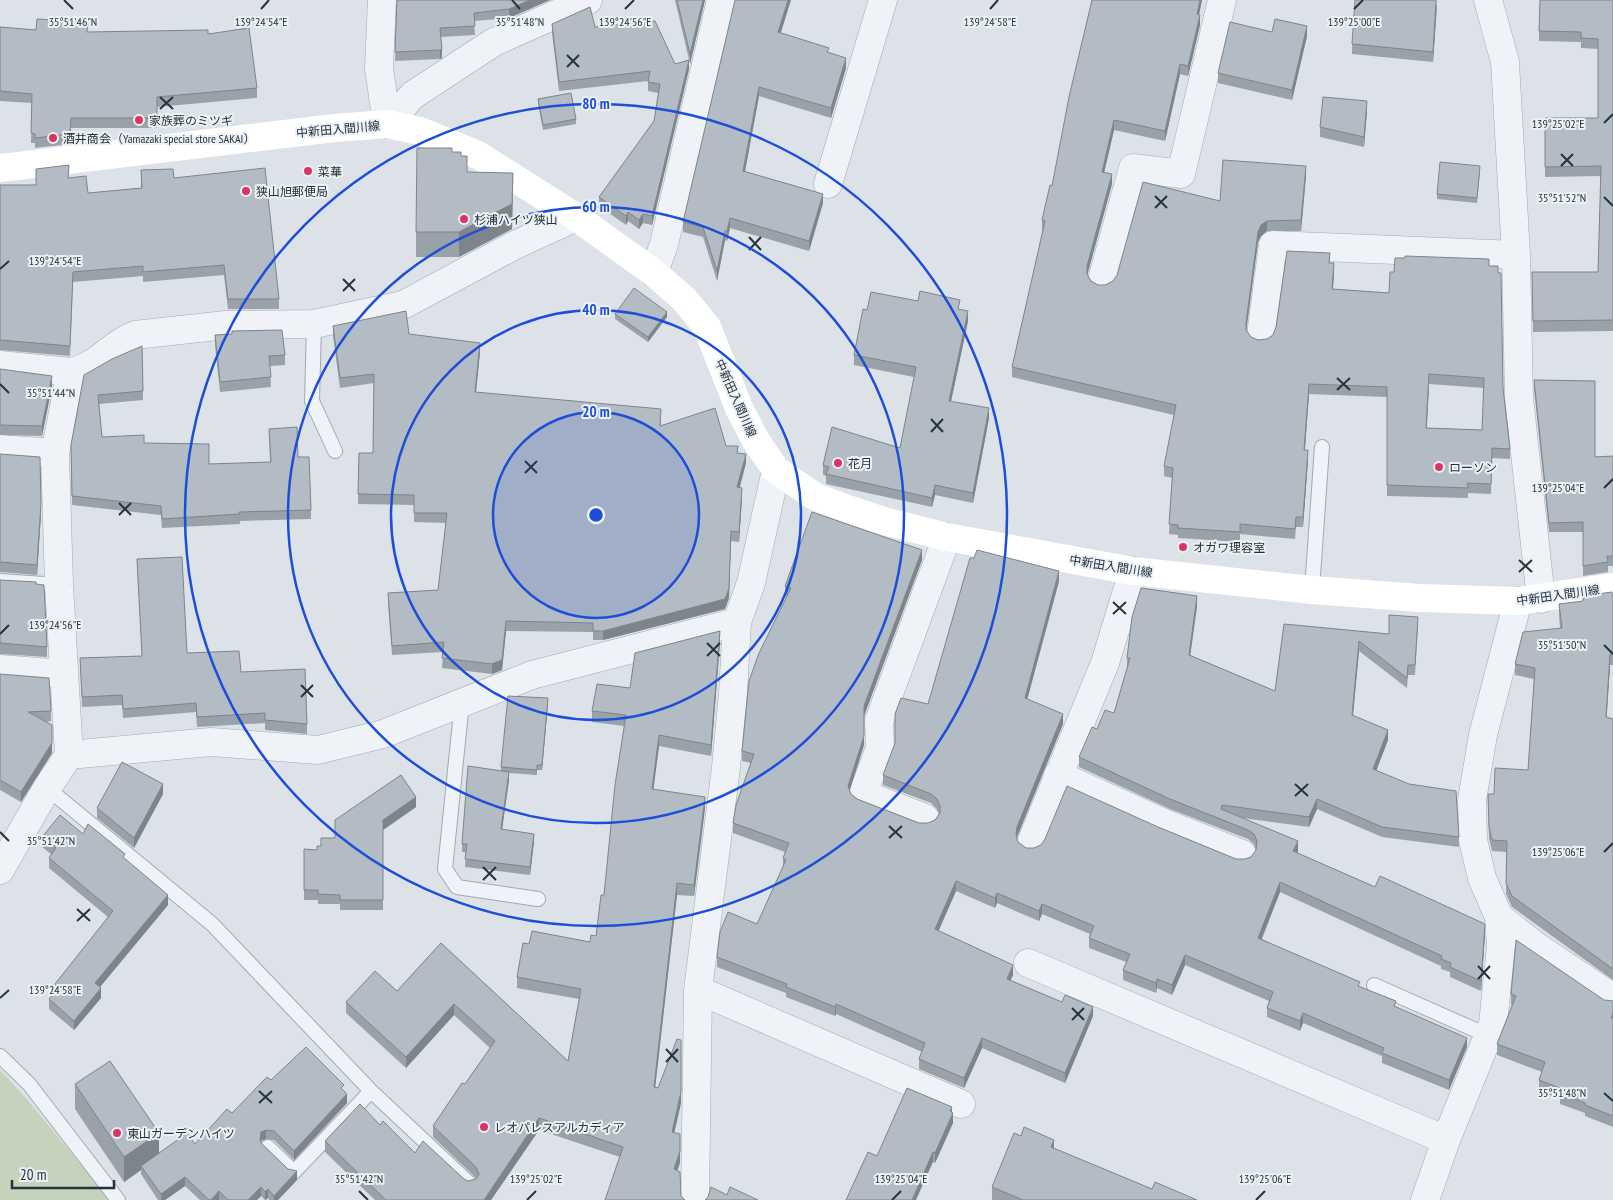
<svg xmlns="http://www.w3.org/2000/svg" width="1613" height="1200" viewBox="0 0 1613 1200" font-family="'PT Sans Narrow','Noto Sans JP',sans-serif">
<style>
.green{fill:#c5d2bc}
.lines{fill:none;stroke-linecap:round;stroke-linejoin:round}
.service-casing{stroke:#a1aab2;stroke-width:16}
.minor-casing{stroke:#a1aab2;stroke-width:29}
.service{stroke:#eff2f6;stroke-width:14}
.minor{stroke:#eff2f6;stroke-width:28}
.secondary{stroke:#fff;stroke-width:28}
.wall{fill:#9aa2a9;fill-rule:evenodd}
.shaded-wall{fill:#7d848a}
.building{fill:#b3bcc5;stroke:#7d848a;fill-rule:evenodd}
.ticks{fill:none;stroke:#25323f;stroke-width:2}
.ring{fill:none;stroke:#1d4ed8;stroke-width:2.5}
.poi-dot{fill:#d93564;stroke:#ebf1f5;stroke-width:2}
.labels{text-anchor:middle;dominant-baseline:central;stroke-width:4;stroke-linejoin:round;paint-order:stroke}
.poi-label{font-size:12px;fill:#25323f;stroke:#ebf1f5;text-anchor:start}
.street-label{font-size:12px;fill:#25323f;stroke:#ebf1f5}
.ticks-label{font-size:12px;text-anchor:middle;fill:#25323f;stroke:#ebf1f5;stroke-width:4;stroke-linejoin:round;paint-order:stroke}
.centre{fill:#1d4ed8;stroke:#ebf1f5;stroke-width:2.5}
.ring-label{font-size:15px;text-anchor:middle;font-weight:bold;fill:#1d4ed8;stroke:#ebf1f5;stroke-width:4;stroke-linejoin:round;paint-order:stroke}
</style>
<rect width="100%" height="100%" fill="#dce2e8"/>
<path class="green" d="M0,1070L25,1097L110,1200H0Z"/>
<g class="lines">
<defs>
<path id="service" d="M314,324L312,401L335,451
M0,581L59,585
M1312,590L1322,447
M462,702L445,869L457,887L538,899
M47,788L212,924L371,1091L470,1184
M1374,985L1489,1036
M0,1056L29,1084L118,1200
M268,1147L294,1172L371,1091"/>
<path id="minor" d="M382,0L379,68L387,124
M1488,0L1505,62L1516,255L1519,398L1541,599
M387,124L413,95L494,42L588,0
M828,184L883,0
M654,273L664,244L721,0
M1102,280L1133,168L1181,174L1222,0
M1261,335L1273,245L1516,255
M0,365L71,372
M0,449L55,453
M0,669L64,674
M69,755L211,742L318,750L383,734L532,675L737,622
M1058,775L1164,823L1242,854
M925,818L863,794L880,748L879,721L947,537
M1031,843L1105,663L1133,571
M0,870L47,788L69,755L59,585L55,453L71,372C97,367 111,344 135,335L226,325L314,324L403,305L515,245L576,217
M1499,917L1533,944L1613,998
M1028,963L1446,1140
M698,990L961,1104
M695,1200L698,990L726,767L733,693L737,622L751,583L776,470
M1425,1200L1446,1140L1493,1024L1501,946L1499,917L1482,878L1473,840L1472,800L1483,735L1518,601"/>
</defs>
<use href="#service" class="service-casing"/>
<use href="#minor" class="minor-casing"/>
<use href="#service" class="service"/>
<use href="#minor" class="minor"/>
<path class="secondary" d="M0,168L335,128L387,124L420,131L478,155L576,217L654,273L684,299L707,327L739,408L756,441L776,470L816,497L851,510L884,521L947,537L1133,571L1312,590L1420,598L1518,601L1613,587"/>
</g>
<path class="wall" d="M397,0H550L509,18L474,21L475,35L441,37L442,58L440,59L395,61Z
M675,0H705L690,64Z
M1202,0L1199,15L1200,25L1188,76L1180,74L1165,141L1114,130L1104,172L1112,184L1087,275L1091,281L1098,285H1105L1113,281L1220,201L1306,176L1301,231H1267L1261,236L1258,242L1246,328V330L1251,337L1258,340L1267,339L1273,335L1330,263L1334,273L1333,289L1389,293L1394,272L1489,266L1498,273L1503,388L1510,449V459L1492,458L1491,494L1468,493V498L1387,496V397L1309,394L1305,450L1308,460L1303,527H1296L1295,539L1240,534V542L1178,538V535L1169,534L1172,478L1164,476V466L1174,415L1012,377V367L1043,230H1042V220L1052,186ZM1429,384L1484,388L1482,430L1427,428Z
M1613,0V331L1533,332L1532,272H1598L1601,176L1545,177V118H1598V49L1581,48V42L1539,41V31Z
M1437,5L1433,62L1352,54V44Z
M552,24L595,27L675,64L689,69L652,225L643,223L639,229L628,221L626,225L599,206V197L654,121L658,93L648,91V81L559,91L552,33Z
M0,27L36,30L88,32L208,34L257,88V98L157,107V128H71L70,144L35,148V143H31L32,103L0,101Z
M1272,32L1307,36L1292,100L1218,83V73Z
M781,33L829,53L846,68L831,118L759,96L745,172L823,203L809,251L730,228L727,241L725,240L717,281L703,237L683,232V222Z
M538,99L576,119V124L543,130L538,104Z
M1367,111L1364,147L1320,137V127Z
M452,152L461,156L467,172L513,198L512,229L459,257H416V232Z
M141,170L174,178L279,299V309H228L224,275L143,282V276L73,282L70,356L0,350V185H36L68,178L88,193L141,188Z
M1480,171L1477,203L1437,199V194Z
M960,309L968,321L951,401L989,418L973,503L935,495L932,507L826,484V476L823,475V465L900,448L914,377L854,365V355L867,310Z
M615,314L667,317L648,342L615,319Z
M333,326L409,334L480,352L476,392L661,419V425L726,446L738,453L746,463L740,487L742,498L739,542L731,541L729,598L725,609L603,640H593V632L506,631L502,670L492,674L442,668L443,652L392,655L388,603V593L438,590L446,523L414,522V505L358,504L359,453H373L374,383L340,388L333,336Z
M232,334L285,355V365L270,366L271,387L220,392L215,345V335Z
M142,346L143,400L99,404L102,437L144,443L209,464L270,462L269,429L298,457L311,510V519L240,521V524L162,528L161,515L72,505L71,445L84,375Z
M0,369L52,386L42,436L0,435Z
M1534,380L1595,457L1613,456V566H1608V572L1583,576V532H1549L1534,389Z
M0,454L41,513L37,575L0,572Z
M137,559L187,653L241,672L307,724V734L265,730V723L197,727L196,712L123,718L122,705L82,707L80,658L142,656Z
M922,560L864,716V745L849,791L851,794L857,799L919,823H928L935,820L939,814L937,809L931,803L883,785V775L928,704L1059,581L1027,699L1063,724L1017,837L1018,842L1026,848H1034L1158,827L1236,859H1245L1251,857L1256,850L1254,844L1248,839L1170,809L1079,767V757L1097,729L1114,713L1127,668V658L1197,606L1190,655L1275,691L1284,624L1389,634L1418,627L1415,675H1408L1407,688L1359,651L1353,716L1388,740L1376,771L1459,837V847L1382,837L1317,809L1309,827L1242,818L1298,851L1297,853L1485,934L1481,991L1450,977V972L1441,969V966L1280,892L1262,939L1360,987L1467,1047L1449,1090L1382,1063V1056L1303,1023L1300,1031L1267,1017V1008L1269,1001L1185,965L1172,995L1157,988L1156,993L1123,980V970L1126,962L1089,948V938L1090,934L1042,914L1039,921L997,903L995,908L956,891L938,931L1013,975L1010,980L1093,1016L1065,1083L982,1048L964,1088L919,1069V1059L922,1052L836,1014L835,1016L786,997V993L717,967V957L757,924L783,867V858L785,852L733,833V823L751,763L742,761V751L787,596H785V586Z
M0,580L36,584L47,647V657L0,654Z
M1613,598V665H1610L1606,718L1613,719V980L1512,907L1506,894L1507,852L1492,851L1489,838L1488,794H1494L1528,770L1534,679L1515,675V664L1560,628L1559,615V604Z
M720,642L711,756L659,746L653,790L705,808L694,896L677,895L655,1087L681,1103L674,1133L680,1163L620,1157L539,1130L491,1200H375L325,1152V1141L380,1125L415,1153L468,1181L476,1179V1178L433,1137V1126L465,1084L490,1048L454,1015L406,1068L346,1013V1002L397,991L441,943L568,1061L579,999L517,988V977L529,944L590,942L596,936L604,895L624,726L592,722V711L630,688Z
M0,674L51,711V721L46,722L52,753L21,802L0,790Z
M548,703L542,770H537V775L509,773V780L502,829L534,842L530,875L465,867L466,852H462V844L501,771V767Z
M163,794L134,848L97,818V808Z
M416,807L383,830V910H340V904H318V900H304V849L317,850L335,838Z
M83,834L125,859L168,905L100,987L101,998L74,1030L49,1009V999L55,992V984L108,917L49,868V858L51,854L42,847V837Z
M1511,994L1613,1001V1127L1585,1116V1113L1560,1104V1099L1539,1091V1080L1542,1072L1497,1055V1044L1512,1005H1511Z
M271,1080L344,1090L347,1103L294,1160L274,1140L266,1139L261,1141L262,1144L297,1180L278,1200H269L268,1198L266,1200H265L261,1196L257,1200H200L185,1186L165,1200H158L141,1174V1170L124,1182L75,1109V1084L159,1152L195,1144Z
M952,1112L953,1123L935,1163L933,1162L877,1156Z
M1054,1149L1152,1189L1197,1200H992V1187Z"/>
<path class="shaded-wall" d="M530,0H550L509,18V9Z
M703,0H705L690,64V54Z
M788,0H791L778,42V32Z
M1200,0H1202L1197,24V14Z
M1437,0V5L1433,62V52Z
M1200,15V25L1188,76V66Z
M1307,26V36L1292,100V90Z
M442,49V58L440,59V50Z
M846,58V68L831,118V108Z
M689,60V69L652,225V216Z
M1180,64V74L1165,141V131Z
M759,87V96L743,181V171Z
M1367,101V111L1364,147V137Z
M1114,120V130L1102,182V172Z
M1306,166V176L1301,231V220Z
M513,173L512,229L459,257V232Z
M1112,174V184L1087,276V266Z
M823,194V203L809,251V241Z
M628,212V221L626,225V216Z
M643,214V223L639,229V220Z
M730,218V228L727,241V231Z
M1267,221V231L1261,236L1258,242L1246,333V323L1258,232L1261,225Z
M725,231V240L717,281V271Z
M1334,263V273L1332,299V289Z
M968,311V321L949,411V401Z
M667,312V317L648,342V337Z
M480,343V352L475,401V392Z
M1429,374V384L1426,438V428Z
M52,376V386L42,436V426Z
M1309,384V394L1304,460V450Z
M989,408V418L973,503V493Z
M1308,450V460L1303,527V517Z
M746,454V463L737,496V487Z
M935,485V495L932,507V498Z
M742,488V498L739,542V532Z
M41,503V513L37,575V565Z
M731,531L729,598L725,609L603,640V631Z
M922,550V560L864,716V706Z
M1059,571V581L1025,708V698Z
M1197,596V606L1189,665V655Z
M506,621V631L502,670L492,674V664Z
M720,631V642L711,756V745Z
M1359,641V651L1352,725V715Z
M1610,654V665L1606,728V717Z
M548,698V703L542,770V765Z
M1063,714V724L1017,837L1016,835L1017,827Z
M52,725V753L21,802V792Z
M1388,730V740L1373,779V769Z
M659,735V746L652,801V789Z
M864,736V745L848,796V786Z
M509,772V780L501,837V829Z
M163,784V794L134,848V838Z
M416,797V807L383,830V910V820Z
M705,797V808L694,896V885Z
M1317,799V809L1309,827V817Z
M534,834V842L530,875V867Z
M1298,841V851L1293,861V851Z
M956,881V891L935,939V929Z
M1280,882V892L1258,947V938Z
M677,883V895L654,1098V1087Z
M997,893V903L995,908V898Z
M168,895V905L95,993V983Z
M1042,904V914L1039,921V911Z
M1485,924V934L1481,991V981Z
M1185,955V965L1172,995V985Z
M1013,965V975L1007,989V979Z
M1157,979V988L1156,993V983Z
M101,988V998L74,1030V1021Z
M454,1004V1015L406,1068V1057Z
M836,1004V1014L835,1016V1007Z
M1093,1007V1016L1065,1083V1073Z
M1303,1013V1023L1300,1031V1021Z
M982,1038V1048L964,1088V1078Z
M1467,1038V1047L1449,1090V1080Z
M681,1040V1103L672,1143V1132Z
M347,1094V1103L294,1160V1151Z
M952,1107V1116L953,1113V1123L935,1163V1153Z
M539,1118V1130L491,1200H484Z
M266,1130V1139L261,1141L260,1149V1140L261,1132Z
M159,1133V1158L141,1166V1170L124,1182V1157Z
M680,1134V1163L674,1180V1169Z
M1054,1140V1154L1051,1147Z
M933,1152V1162L916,1200H912Z
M297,1171V1180L278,1200H274V1196Z
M185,1177V1186L165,1200H161V1194Z
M261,1187V1196L257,1200H248Z
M268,1189V1198L265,1200V1192Z
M219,1191V1200H211Z"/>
<path class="building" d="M397,0H530L509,9L474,13L475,26L440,28L442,49L440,50L395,52Z
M677,0H703L690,54Z
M735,0H788L778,32L829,48L827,52L846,58L831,108L759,87L743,171L823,194L809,241L730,218L727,231H725L717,271L703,227L683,222Z
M1092,0H1200L1197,14L1200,15L1188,66L1180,64L1165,131L1114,120L1102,172L1112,174L1087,266V274L1091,281L1098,285H1105L1113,281L1117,275L1143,182L1220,201L1223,160L1306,166L1301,220L1267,221L1261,225L1258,232L1246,323V330L1251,337L1258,340L1267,339L1273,335L1276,327L1287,251L1330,253L1329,263H1334L1332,289L1389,293L1390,272H1394L1395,258H1405V256L1489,259V266H1498V273H1501L1503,388L1510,449L1492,448L1491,484L1467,483L1468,488L1387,485V387L1309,384L1304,450H1308L1303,517H1296L1295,529L1240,524V532L1178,528V525L1169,524L1173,468L1164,466L1176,405L1012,367L1045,221L1042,220L1050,185L1052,186L1069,97ZM1429,374L1484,378L1482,430L1426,428Z
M1355,0H1436L1433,52L1352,44Z
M1540,0H1613V320L1533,321L1532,272H1598L1601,166L1545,167V118H1598V39L1581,38V32L1539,31Z
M590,7L595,27L655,21L675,64L689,60L652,216L643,214L639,220L628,212L626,216L599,197L654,121L660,84L648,82L650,71L559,82L552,24Z
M37,19L88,22L87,32L208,30V34L249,28L257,88L157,97V118H71L70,134L35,138V134L31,133L32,94L0,91V27L36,30Z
M1275,19L1307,26L1292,90L1218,73L1230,22L1272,32Z
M571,93L576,119L543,125L538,99Z
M1323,97L1367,101L1364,137L1320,127Z
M417,148H452V152H461V156H467V172L513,173L512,204L459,232H416Z
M1440,162L1480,166L1477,198L1437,194Z
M69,165L68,178L86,176L88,193L142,188L141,170L173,169L174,178L265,168L279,299H228L224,265L143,272V266L73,272L70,346L0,340V185H36V169Z
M634,288L667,312L648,337L615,314Z
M920,291L960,300L958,309L968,311L949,401L989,408L973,493L935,485L932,498L826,474L829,467L823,465L832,427L900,448L916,367L854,355L863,309L867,310L871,292L918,301Z
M406,311L409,334L480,343L475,392L661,409L660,426L715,408L726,446H738L737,453L746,454L737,487L742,488L739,532L731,531L729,588L725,599L603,631H593V623L506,621L502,660L492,664L442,658L444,642L392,646L388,593L438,590L447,513H414V495L358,494L359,453H373L374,374L340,378L333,326Z
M282,330L285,355L269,356L271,377L220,382L215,335L232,334V331Z
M142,346L143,391L98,395L102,437L144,435V443L209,444V464L271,462L269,429L297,427L298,457H309L311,510L239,512L240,514L162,519L161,506L72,496L71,445L84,375L112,359Z
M0,369L52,376L42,426L0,425Z
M1534,380L1595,381V457L1613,456V556H1607L1608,562L1583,566V522L1549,523Z
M0,454L40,457L41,503L37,565L0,562Z
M812,512L922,550L864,706V736L848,786L851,794L857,799L919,823H928L935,820L940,813V806L937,799L931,794L883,775L895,743V714L901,698L928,704L970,558H974L977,550L1059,571L1025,698L1063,714L1017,827L1016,835L1018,842L1026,848H1034L1041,845L1045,839L1067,786L1158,827L1236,859H1245L1251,857L1256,850L1257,841L1254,834L1248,830L1170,799L1079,757L1092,727L1097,729L1105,710L1114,713L1130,658H1127L1132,617L1141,588L1197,596L1189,655L1275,691L1284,624L1389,634V615L1418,617L1415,665H1408L1407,678L1359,641L1352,715L1388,730L1373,769L1409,784L1456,791L1459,837L1382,827L1317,799L1309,817L1222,805L1221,809L1298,841L1293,851L1375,887L1380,876L1485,924L1481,981L1450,967L1451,963L1441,959L1442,956L1280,882L1258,938L1360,982L1358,986L1396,1001L1394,1006L1467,1038L1449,1080L1382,1053L1384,1048L1303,1013L1300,1021L1267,1008L1273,992L1185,955L1172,985L1157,979L1156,983L1123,970L1130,954L1089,938L1094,926L1042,904L1039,911L997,893L995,898L956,881L935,929L1013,965L1007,979L1062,1002L1065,995L1093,1007L1065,1073L982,1038L964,1078L919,1059L925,1043L836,1004L835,1007L786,987L787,984L717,957L720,932L728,912L757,924L786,860L783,858L789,843L733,823L736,805L754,754L742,751L749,681L759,653L791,588L785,586Z
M182,557L187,653L239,651L241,672L305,669L307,724L265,720V713L197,717L196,703L123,709L122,695L82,697L80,658L142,656L137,559Z
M0,580L36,582V584L44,585L47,647L0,643Z
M1612,592L1613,598V654H1610L1606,717L1613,719V969L1512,896L1506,883L1507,841L1492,840L1489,827L1488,794H1494L1495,768L1528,770L1535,668L1515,664L1523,632L1562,628L1559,604L1583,601V596Z
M720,631L711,745L659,735L652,789L705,797L694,885L677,883L654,1087L658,1088L677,1039L681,1040V1092L672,1132L680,1134V1151L674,1169L680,1172L681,1196L685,1200H605L623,1147L539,1118L484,1200H386L325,1141L360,1104L380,1125L383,1121L415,1153L423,1141L464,1179L468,1181L476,1179L479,1174L476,1167L433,1126L462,1083L465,1084L495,1041L454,1004L406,1057L346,1002L375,971L397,991L441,943L568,1061L581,989L517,977L523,943L529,944L532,931L590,942L591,935L596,936L601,895H604L615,785L626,715L592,711L597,684L630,688L635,653Z
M0,674L49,678L51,711L28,712L52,725V743L21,792L0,780Z
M508,696L548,698L542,765H537V770L501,767Z
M122,762L163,784L134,838L97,808Z
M468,766L509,772L501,829L534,834L530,867L465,859L467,844H462Z
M401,775L416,797L383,820V900H340V895L318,894V890H304V849L317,850V846H321V838H335V820Z
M60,815L83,834L88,824L125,854L123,857L168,895L95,983L101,988L74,1021L49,999L59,987L55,984L113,911L49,858L56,848L42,837Z
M1516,940L1604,1000L1613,1001V1013L1611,1018H1613V1116L1585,1105V1103L1560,1093L1562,1089L1539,1080L1545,1062L1497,1044L1516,996L1511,994Z
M306,1047L344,1085L341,1088L347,1094L294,1151L274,1131L266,1130L261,1132L260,1140L262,1144L288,1169L297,1171L274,1196L268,1189L265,1192L261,1187L248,1200H228L219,1191L211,1200H209L185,1177L161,1194L141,1166L187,1133L195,1144L227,1109L232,1113L267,1077L271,1080Z
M110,1061L159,1133L124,1157L75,1084Z
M907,1088L952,1107L950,1111L953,1113L935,1153L933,1152L912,1200H846L868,1152L877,1156Z
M1024,1127L1054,1140L1051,1147L1152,1189L1155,1182L1197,1200H1023L992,1187L1014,1133L1021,1136Z
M711,1187L727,1195L730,1187L758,1200H705L708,1197Z"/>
<path class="ticks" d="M64,0L73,9M512,0L520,9M261,9L269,0M625,9L634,0M990,9L998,0M1354,9L1363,0M567,55L579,67M567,67L579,55M160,97L173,109M160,109L173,97M1604,123L1613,114M1561,154L1573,166M1561,166L1573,154M1155,196L1167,208M1604,197L1613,206M1155,208L1167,196M749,237L761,250M749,250L761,237M0,269L9,261M343,279L355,291M343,291L355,279M1337,378L1350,390M0,384L9,393M1337,390L1350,378M931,419L943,432M931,432L943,419M525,461L537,473M525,473L537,461M1604,488L1613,479M119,503L131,515M119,515L131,503M1519,560L1532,572M1519,572L1532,560M1113,602L1126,614M1113,614L1126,602M0,634L9,625M707,643L720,656M1604,645L1613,654M707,656L720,643M301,685L313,697M301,697L313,685M1295,784L1308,796M1295,796L1308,784M889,826L902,838M0,832L9,841M889,838L902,826M1604,852L1613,843M483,867L496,880M483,880L496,867M77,909L90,921M77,921L90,909M1478,966L1490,979M1478,979L1490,966M0,998L9,990M1072,1008L1084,1020M1072,1020L1084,1008M666,1049L678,1062M666,1062L678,1049M259,1091L272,1103M1604,1093L1613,1101M259,1103L272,1091M359,1191L368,1200M527,1200L536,1191M892,1200L901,1191M1256,1200L1265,1191"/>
<circle cx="596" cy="515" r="103" fill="#1d4ed8" fill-opacity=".12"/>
<g class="ring">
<circle cx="596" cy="515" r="103"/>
<circle cx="596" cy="515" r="205"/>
<circle cx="596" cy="515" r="308"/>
<circle cx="596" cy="515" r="411"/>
</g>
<g class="poi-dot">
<circle cx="139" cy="120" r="5"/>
<circle cx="53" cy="138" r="5"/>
<circle cx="308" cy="171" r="5"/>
<circle cx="246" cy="191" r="5"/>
<circle cx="464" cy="219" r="5"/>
<circle cx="838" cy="463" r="5"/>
<circle cx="1439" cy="467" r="5"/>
<circle cx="1183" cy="547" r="5"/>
<circle cx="484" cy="1127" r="5"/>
<circle cx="117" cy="1133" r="5"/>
</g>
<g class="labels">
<g class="poi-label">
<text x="149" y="120">家族葬のミツギ</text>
<text x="63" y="138">酒井商会（Yamazaki special store SAKAI）</text>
<text x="318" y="171">菜華</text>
<text x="256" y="191">狭山旭郵便局</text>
<text x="474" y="219">杉浦ハイツ狭山</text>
<text x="848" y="463">花月</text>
<text x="1449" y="467">ローソン</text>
<text x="1193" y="547">オガワ理容室</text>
<text x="494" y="1127">レオパレスアルカディア</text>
<text x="127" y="1133">東山ガーデンハイツ</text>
</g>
<g class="street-label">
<text transform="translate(338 129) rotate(-5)">中新田入間川線</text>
<text transform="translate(736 398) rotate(66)">中新田入間川線</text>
<text transform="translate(1111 566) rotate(9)">中新田入間川線</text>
<text transform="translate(1558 595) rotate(-8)">中新田入間川線</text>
</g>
</g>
<g class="ticks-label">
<text x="73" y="26">35°51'46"N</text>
<text x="261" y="26">139°24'54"E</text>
<text x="520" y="26">35°51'48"N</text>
<text x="625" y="26">139°24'56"E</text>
<text x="990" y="26">139°24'58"E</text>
<text x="1354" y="26">139°25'00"E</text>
<text x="1558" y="128">139°25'02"E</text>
<text x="1562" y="202">35°51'52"N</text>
<text x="55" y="265">139°24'54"E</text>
<text x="51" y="397">35°51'44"N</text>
<text x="1558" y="492">139°25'04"E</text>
<text x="55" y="629">139°24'56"E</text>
<text x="1562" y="649">35°51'50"N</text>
<text x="51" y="845">35°51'42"N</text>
<text x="1558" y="856">139°25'06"E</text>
<text x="55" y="994">139°24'58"E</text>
<text x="1562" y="1097">35°51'48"N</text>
<text x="901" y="1183">139°25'04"E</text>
<text x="1265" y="1183">139°25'06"E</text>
<text x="359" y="1183">35°51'42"N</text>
<text x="536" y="1183">139°25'02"E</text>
</g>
<circle cx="596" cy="515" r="8" class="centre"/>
<g class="ring-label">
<text x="596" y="109">80 m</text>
<text x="596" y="212">60 m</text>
<text x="596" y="315">40 m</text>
<text x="596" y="417">20 m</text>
</g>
<path d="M12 1180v8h102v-8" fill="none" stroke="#25323f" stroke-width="2.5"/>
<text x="20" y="1180" font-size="15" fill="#25323f" stroke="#ebf1f5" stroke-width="4" paint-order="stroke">20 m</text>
</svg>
